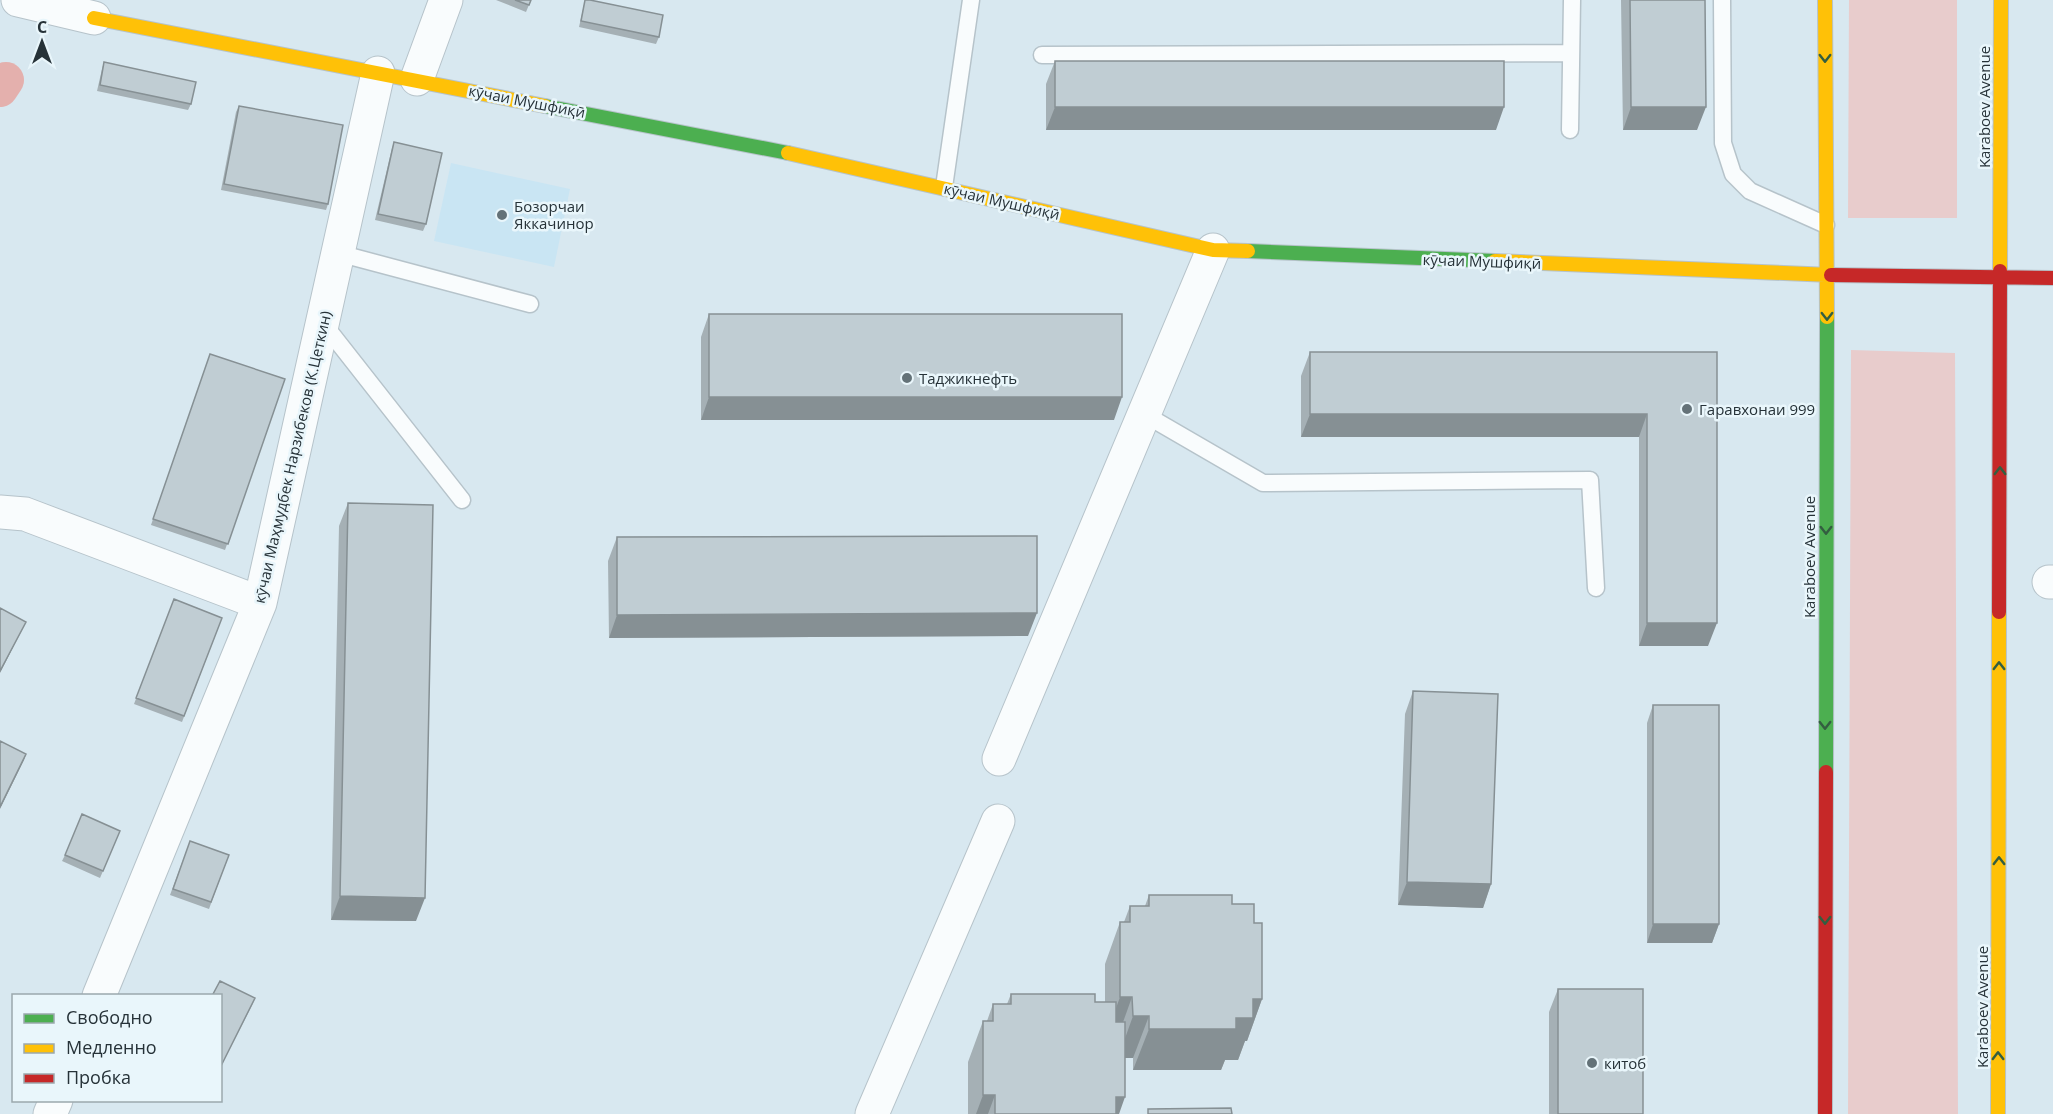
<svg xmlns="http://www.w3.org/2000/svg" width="2053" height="1114" viewBox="0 0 2053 1114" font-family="'Open Sans',sans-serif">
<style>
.built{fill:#c9e5f3}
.green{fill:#e8cccc}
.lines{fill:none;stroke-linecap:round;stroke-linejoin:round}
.canal{stroke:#e4b0ad;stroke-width:36}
.lane-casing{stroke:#b6c3ca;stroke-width:19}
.street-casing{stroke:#b6c3ca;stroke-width:35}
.fast-casing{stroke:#b6c3ca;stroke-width:16}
.slow-casing{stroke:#b6c3ca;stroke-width:16}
.jam-casing{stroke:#b6c3ca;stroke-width:16}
.lane{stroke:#f9fcfd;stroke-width:16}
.street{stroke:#f9fcfd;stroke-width:33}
.fast{stroke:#4caf50;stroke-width:14}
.slow{stroke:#ffc107;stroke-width:14}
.jam{stroke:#c62828;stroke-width:14}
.wall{fill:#a5b0b5}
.shaded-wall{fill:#869094}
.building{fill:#c0cdd3;stroke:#869094;stroke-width:1.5}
.oneway{stroke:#335e40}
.poi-dot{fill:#647278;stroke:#e9f6fb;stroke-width:2}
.labels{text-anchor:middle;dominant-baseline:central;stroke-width:5;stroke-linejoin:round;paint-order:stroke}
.street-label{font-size:15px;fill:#263238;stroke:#e9f6fb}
.poi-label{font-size:15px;fill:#263238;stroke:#e9f6fb;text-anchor:start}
</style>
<rect width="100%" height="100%" fill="#d8e8f0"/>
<path class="built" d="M451,163L570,189L554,267L434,241Z"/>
<path class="green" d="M1849,0H1957V218H1848Z
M1851,350L1955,353L1958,1114H1848Z"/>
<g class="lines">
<path class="canal" d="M0,89L6,80"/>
<defs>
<path id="lane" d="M1722,0L1723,143L1733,174L1750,191L1826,225
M1042,55L1571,53
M1570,130L1572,0
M944,187L971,0
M338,253L530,304
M323,323L462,500
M1144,414L1263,483L1590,480L1596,588"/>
<path id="street" d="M18,0L94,18
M417,79L446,0
M0,512L25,514L260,603
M2049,582H2053
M999,759L1213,250
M99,996L260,603L378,73
M50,1114L56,1100
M872,1114L998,821"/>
<path id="fast" d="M545,106L788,153
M1248,251L1495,261
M1826,772L1827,317"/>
<path id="slow" d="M1825,0L1827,317
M94,18L545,106
M788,153L1213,250L1248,251
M1495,261L1831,275
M2000,271L2001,0
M1998,1114L1999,612"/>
<path id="jam" d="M1831,275L2053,278
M1999,612L2000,271
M1825,1114L1826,772"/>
</defs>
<use href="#lane" class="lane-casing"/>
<use href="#street" class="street-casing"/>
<use href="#fast" class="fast-casing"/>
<use href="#slow" class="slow-casing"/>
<use href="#jam" class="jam-casing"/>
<use href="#lane" class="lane"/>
<use href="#street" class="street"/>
<use href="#fast" class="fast"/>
<use href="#slow" class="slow"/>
<use href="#jam" class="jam"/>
</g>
<path class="wall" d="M496,0H531L526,12Z
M585,0L659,37L656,44L579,27Z
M1621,0H1705L1697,130H1623Z
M1055,61L1496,130H1046V84Z
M104,62L191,104L188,110L97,91L102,69Z
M239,106L328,204L326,210L221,190L236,112Z
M394,142L426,224L423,231L375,220L392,148Z
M709,314L1114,420H701V337Z
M1310,352H1717L1708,646H1639V437H1301V376Z
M210,354L285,379L225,550L151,525Z
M348,503L416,921L331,920L339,526Z
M617,537L1028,636L609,638L608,561Z
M174,599L222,618L182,722L134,704Z
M1413,691L1491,884L1483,908L1398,905L1405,714Z
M1653,705L1719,924L1712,943H1647V723Z
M120,831L100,878L62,861L65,855Z
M190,841L229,855L209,909L170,895Z
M1149,895L1232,904L1254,923L1262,999L1247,1041H1245L1238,1060H1225L1221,1070H1133V1058H1125L1119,1114H968V1062L983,1021H987L993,1004H1007L1011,994L1095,1002H1105V964L1120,922H1124L1130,906H1145Z
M1558,989L1643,1114H1549V1012Z"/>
<path class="shaded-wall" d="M1055,107H1504L1496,130H1046Z
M1631,107H1706L1697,130H1623Z
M709,397H1122L1114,420H701Z
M1310,414H1647L1639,437H1301Z
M1037,613L1028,636L609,638L617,615Z
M26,622L23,628L0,673V671Z
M1647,623H1717L1708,646H1639Z
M26,754L24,760L0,809V807Z
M1407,882L1491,884L1483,908L1398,905Z
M340,896L425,898L416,921L331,920Z
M1653,924H1719L1712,943H1647Z
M1120,997H1132L1117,1039H1105Z
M255,998L252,1005L220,1068V1067Z
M1253,999H1262L1247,1041H1245L1238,1060H1225L1221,1070H1133L1149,1029L1236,1018Z
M1133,1016H1149L1133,1058H1118Z
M983,1095H995L988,1114H976Z
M1116,1097H1125L1119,1114H1109Z"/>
<path class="building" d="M515,0H531L529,5Z
M585,0H590L663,15L659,37L581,21Z
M1630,0H1705L1706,107H1631Z
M1055,61H1504V107H1055Z
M104,62L196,82L191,104L100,85Z
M239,106L343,125L328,204L224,184Z
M394,142L442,153L426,224L378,214Z
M709,314H1122V397H709Z
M1310,352H1717V623H1647V414H1310Z
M210,354L285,379L228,544L153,519Z
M348,503L433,505L425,898L340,896Z
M1037,536V613L617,615V537Z
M174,599L222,618L184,716L136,698Z
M0,608L26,622L0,671Z
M1413,691L1498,694L1491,884L1407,882Z
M1653,705H1719V924H1653Z
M0,741L26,754L0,807Z
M82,814L120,831L103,871L65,855Z
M190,841L229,855L211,902L173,889Z
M1149,895H1232V904H1254V923H1262V999H1253V1018H1236V1029H1149V1016H1133L1132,997H1120V922H1130V906H1149Z
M220,981L255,998L221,1066L220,996H212Z
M1558,989H1643V1114H1558Z
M1011,994H1095V1002H1116V1022H1125V1097H1116V1114H995V1095H983V1021H993V1004H1011Z
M1231,1108L1232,1114H1148V1109Z"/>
<defs><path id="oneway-chevron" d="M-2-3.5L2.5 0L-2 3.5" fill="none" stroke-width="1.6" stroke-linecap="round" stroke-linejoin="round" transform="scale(1.5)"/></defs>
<g class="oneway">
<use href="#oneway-chevron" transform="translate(1825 58) rotate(90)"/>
<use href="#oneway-chevron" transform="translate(1827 316) rotate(90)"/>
<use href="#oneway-chevron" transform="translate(2000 471) rotate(-90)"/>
<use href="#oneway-chevron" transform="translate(1826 530) rotate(90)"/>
<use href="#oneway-chevron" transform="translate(1999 666) rotate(-90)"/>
<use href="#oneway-chevron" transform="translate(1825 725) rotate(90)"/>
<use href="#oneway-chevron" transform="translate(1999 861) rotate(-90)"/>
<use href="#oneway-chevron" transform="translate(1825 920) rotate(90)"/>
<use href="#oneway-chevron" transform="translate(1998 1056) rotate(-90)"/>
</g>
<g class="poi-dot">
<circle cx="502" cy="215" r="6"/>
<circle cx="907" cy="378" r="6"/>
<circle cx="1687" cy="409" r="6"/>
<circle cx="1592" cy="1063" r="6"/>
</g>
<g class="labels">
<g class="street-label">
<text transform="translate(527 101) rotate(11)">кӯчаи Мушфиқӣ</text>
<text transform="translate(1984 107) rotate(-90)">Karaboev Avenue</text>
<text transform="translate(1002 201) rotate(13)">кӯчаи Мушфиқӣ</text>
<text transform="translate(1482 261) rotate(2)">кӯчаи Мушфиқӣ</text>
<text transform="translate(292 457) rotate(-77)">кӯчаи Маҳмудбек Нарзибеков (К.Цеткин)</text>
<text transform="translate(1809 557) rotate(-90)">Karaboev Avenue</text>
<text transform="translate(1982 1007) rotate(-90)">Karaboev Avenue</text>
</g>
<g class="poi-label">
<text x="514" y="206">Бозорчаи<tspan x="514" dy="17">Яккачинор</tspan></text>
<text x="919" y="378">Таджикнефть</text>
<text x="1699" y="409">Гаравхонаи 999</text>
<text x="1604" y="1063">китоб</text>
</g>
</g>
<rect x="12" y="994" width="210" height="108" fill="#e9f6fb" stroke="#9ba8ad" stroke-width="1.5"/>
<rect x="24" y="1014" width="30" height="9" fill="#4caf50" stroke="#9ba8ad" stroke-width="1.5"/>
<text x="66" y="1024" font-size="18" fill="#263238">Свободно</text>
<rect x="24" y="1044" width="30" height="9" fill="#ffc107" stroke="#9ba8ad" stroke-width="1.5"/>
<text x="66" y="1054" font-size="18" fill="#263238">Медленно</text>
<rect x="24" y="1074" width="30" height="9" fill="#c62828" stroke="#9ba8ad" stroke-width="1.5"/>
<text x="66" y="1084" font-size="18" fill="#263238">Пробка</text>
<g transform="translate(42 42)" stroke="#e9f6fb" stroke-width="4.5" paint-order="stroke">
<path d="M0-4.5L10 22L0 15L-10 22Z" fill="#263238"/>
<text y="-9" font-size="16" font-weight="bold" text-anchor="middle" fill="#263238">С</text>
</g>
</svg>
